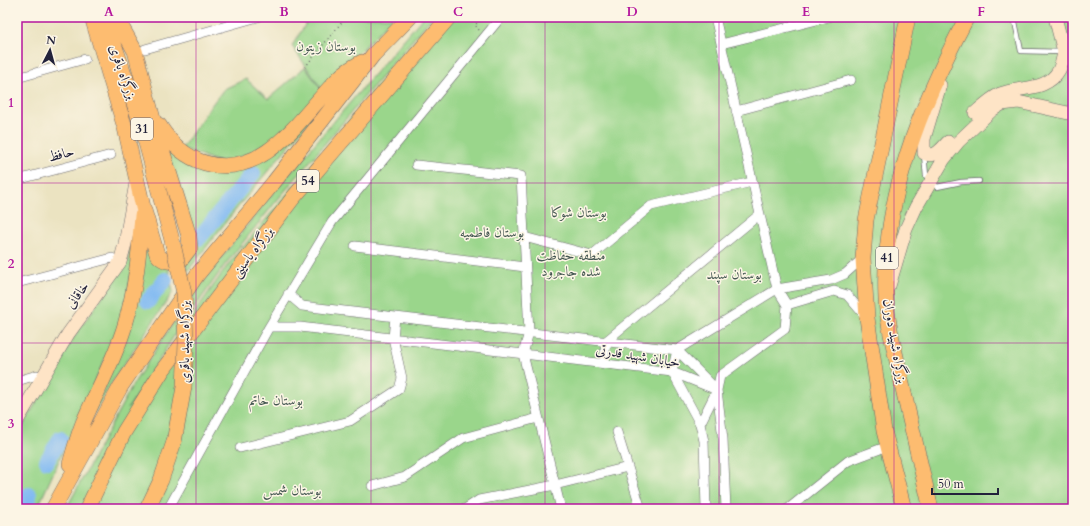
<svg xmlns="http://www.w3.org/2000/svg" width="1090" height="526" viewBox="0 0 1090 526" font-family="Cardo,Amiri,serif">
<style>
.green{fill:#9ad68b;stroke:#5e7c63}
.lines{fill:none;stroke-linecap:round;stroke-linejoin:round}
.river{stroke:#81baf2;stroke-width:16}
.service-casing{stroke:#68666a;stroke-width:6}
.minor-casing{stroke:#68666a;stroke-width:10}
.secondary-casing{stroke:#68666a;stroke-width:14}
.trunk-casing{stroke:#68666a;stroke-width:16}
.path{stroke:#68666a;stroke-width:1.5;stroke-dasharray:1 3;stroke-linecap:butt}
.service{stroke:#fff;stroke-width:4.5}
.minor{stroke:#fff;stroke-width:9}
.secondary{stroke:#fee4c6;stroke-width:13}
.trunk{stroke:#fdbc70;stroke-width:15}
.trunk-bridge-casing{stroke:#68666a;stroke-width:16;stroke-linecap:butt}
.trunk-bridge{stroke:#fdbc70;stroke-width:15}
.grid{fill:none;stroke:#b5179e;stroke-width:1;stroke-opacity:0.55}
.labels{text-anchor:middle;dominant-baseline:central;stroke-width:3;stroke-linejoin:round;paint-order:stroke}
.shield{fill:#fcf5e5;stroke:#63616e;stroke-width:1}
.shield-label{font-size:13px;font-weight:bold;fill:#22223b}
.park-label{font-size:14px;fill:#465853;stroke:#fcf5e5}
.street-label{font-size:14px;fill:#22223b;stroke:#fcf5e5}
.neatline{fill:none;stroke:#b5179e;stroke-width:1.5}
.grid-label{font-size:13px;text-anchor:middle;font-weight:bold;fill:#b5179e}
</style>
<rect width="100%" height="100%" fill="#fcf5e5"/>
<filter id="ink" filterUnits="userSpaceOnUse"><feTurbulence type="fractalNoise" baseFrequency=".025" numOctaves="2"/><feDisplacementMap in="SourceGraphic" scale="8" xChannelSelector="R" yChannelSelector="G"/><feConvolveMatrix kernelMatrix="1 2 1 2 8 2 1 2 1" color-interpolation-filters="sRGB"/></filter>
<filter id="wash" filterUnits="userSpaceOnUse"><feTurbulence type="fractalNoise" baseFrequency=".012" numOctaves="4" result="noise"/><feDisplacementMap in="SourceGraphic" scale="16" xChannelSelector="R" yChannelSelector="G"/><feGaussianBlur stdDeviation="0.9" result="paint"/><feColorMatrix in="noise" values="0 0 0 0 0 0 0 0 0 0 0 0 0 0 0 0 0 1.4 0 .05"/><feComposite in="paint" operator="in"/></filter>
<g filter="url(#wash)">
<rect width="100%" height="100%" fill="#ebe3c1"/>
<path class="green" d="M310,17H393L323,91L292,46Z
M423,17H432L274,204L224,266L193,310L192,297L221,258L272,194Z
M435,17H1073V509H66L132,386L175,320L176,333L128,408L227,266Z
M305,67L323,92L266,148L222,163L182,148L210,107L224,89L246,79L268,99Z
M345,78L228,219L187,272L185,259L189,255L160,133L183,157L246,166Z
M134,209L135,253L122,321L37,509H17V436L74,337L128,260Z
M145,223L168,267L173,292L114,379L86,427L104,389Z"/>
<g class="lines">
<path class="river" d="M199,238L253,173
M148,301L165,280
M47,461L60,439
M24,509L29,495"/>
</g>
</g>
<g filter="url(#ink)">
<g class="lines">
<defs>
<path id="service" d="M1014,17L1021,51L1063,52
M924,154L926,176L937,187L961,182L979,181
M1069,509L1073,507"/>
<path id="minor" d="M715,17L777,289L787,305L785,329L720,376L717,390L723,439L726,509
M721,44L829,17
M145,49L258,17
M17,78L85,59
M736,111L851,80
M416,165L521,176L529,332L523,354L561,509
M17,180L111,155
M524,237L592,255L651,206L752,182
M355,246L525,267
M17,283L112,258
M288,294L302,306L677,350L715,388
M787,305L834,291L847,295L867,318
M269,327H300L672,372L717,390
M604,364L606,341L760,214
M17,381L37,375
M700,424L717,390
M617,432L641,509
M240,448L350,421L399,389L402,378L393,338L395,317
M372,486L405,477L463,438L538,418
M168,509L269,327L332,222L501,17
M465,509L479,500L555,485L628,467
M706,509L704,441L700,424L672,372L677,350L777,289L831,280L845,274L863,258
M788,509L848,461L880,449"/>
<path id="secondary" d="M1055,17L1064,52L1073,61
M940,85L924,139V153C935,159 941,149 948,142
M975,113C983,106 990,99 1000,94C1019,86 1047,92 1059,70C1062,64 1063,57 1064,52
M889,286L906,229L916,207L944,159L958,142L992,110L1002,104L1018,102L1068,113L1073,112
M17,421L68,334L120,262L125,244L136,183"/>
<path id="trunk" d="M92,17L125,128L143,207L157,254C163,262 170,262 180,261L190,248L189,236L157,134L135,51L116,17
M105,17L141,124L173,244
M159,125C170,143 185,157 205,163C267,181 304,111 341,76C347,70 355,66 362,62
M70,464C74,450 78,436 83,423C97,390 115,359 125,325C136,289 139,253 142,216
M53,509L121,386L197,275L274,182L373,55L410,17
M87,509L124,432L162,371L293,198L449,17
M147,509L161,480L174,442
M904,509L884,431L867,318L863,258L866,220L908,17
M931,509C920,463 909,417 899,370C894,347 887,323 886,299C881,200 922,102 967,17"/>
</defs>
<use href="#service" class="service-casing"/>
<use href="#minor" class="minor-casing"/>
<use href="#secondary" class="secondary-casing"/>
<use href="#trunk" class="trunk-casing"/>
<path class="path" d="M474,17L477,20L480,17
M479,30L475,25L483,17
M305,67L346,17"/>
<use href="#service" class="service"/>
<use href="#minor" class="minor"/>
<use href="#secondary" class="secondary"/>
<use href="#trunk" class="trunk"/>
<defs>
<path id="trunk-bridge" d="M173,244L184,293L186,343L184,387L174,442"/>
</defs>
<use href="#trunk-bridge" class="trunk-bridge-casing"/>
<use href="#trunk-bridge" class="trunk-bridge"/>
</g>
</g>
<path class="grid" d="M196,17V509M371,17V509M545,17V509M719,17V509M894,17V509M17,183H1073M17,343H1073"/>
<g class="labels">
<g class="shield">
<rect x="131" y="118" width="22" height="22" rx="3"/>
<rect x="297" y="170" width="22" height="22" rx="3"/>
<rect x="876" y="247" width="22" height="22" rx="3"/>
</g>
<g class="shield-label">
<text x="142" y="129">31</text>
<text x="308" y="181">54</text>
<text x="887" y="258">41</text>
</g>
<g class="park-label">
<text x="326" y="46">بوستان زیتون</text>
<text x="579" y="212">بوستان شوکا</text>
<text x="492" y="232">بوستان فاطمیه</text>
<text x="571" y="255">منطقه حفاظت<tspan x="571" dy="16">شده جاجرود</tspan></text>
<text x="734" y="274">بوستان سپند</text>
<text x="276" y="400">بوستان خاتم</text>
<text x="292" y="490">بوستان شمس</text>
</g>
<g class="street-label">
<text transform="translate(123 72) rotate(71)">بزرگراه باقری</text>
<text transform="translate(61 154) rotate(-15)">حافظ</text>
<text transform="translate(252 252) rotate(-53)">بزرگراه یاسینی</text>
<text transform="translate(77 295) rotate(-54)">خاقانی</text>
<text transform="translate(895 341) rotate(80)">بزرگراه شهید دوران</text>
<text transform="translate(184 342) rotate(-90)">بزرگراه شهید باقری</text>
<text transform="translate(638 356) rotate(9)">خیابان شهید قدرتی</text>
</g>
</g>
<rect width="1090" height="526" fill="none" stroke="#fcf5e5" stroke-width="44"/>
<g transform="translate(50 50) rotate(6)" stroke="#fcf5e5" stroke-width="3" paint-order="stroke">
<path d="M0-3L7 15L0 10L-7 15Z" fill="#22223b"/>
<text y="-6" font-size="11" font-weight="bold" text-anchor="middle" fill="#22223b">N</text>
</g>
<path d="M932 488v6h66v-6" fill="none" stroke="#22223b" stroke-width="2"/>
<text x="938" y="488" font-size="12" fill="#22223b" stroke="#fcf5e5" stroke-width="3" paint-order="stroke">50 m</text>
<rect x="22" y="22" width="1046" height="482" class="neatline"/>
<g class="grid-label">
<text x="109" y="16">A</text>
<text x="284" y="16">B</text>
<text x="458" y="16">C</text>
<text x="632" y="16">D</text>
<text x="806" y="16">E</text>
<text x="981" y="16">F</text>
<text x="11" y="107">1</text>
<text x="11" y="268">2</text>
<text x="11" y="428">3</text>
</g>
</svg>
